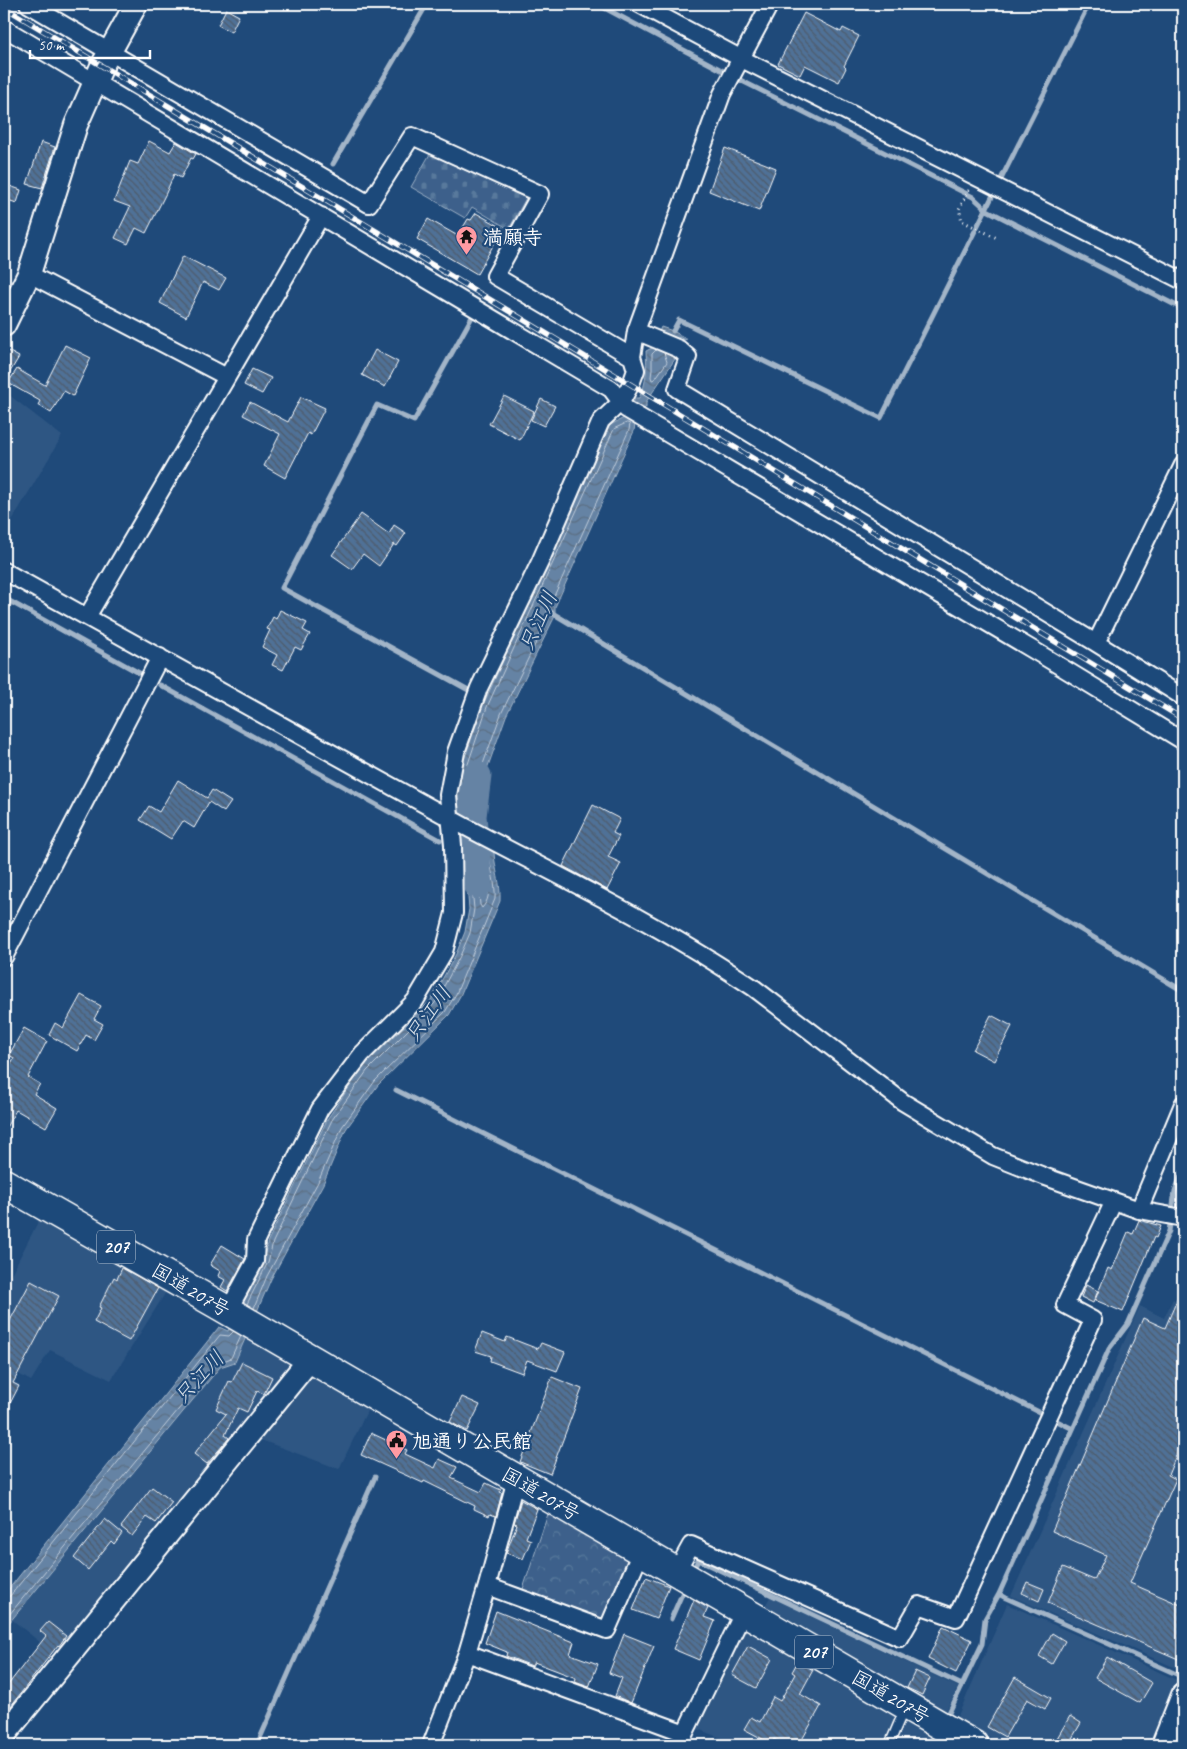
<svg xmlns="http://www.w3.org/2000/svg" width="1187" height="1749" viewBox="0 0 1187 1749" font-family="Caveat,'Klee One',sans-serif">
<style>
.built{fill:#2e5683}
.forest{fill:url(#forest-crowns);stroke:#9eb0c5}
.cemetery{fill:url(#cemetery-stones);stroke:#9eb0c5}
.water{fill:url(#water-waves);stroke:#a3b5c8}
.lines{fill:none;stroke-linecap:round;stroke-linejoin:round}
.shore{stroke:#c1cddb;stroke-width:1}
.stream{stroke:#a3b5c8;stroke-width:5}
.river{stroke:#6583a4;stroke-width:29}
.building{fill:url(#building-back-hatch);stroke:#fff}
.lane-casing{stroke:#fff;stroke-width:11}
.street-casing{stroke:#fff;stroke-width:20}
.secondary-casing{stroke:#fff;stroke-width:26}
.highway-casing{stroke:#fff;stroke-width:31}
.path{stroke:#fff;stroke-width:3;stroke-dasharray:1 4;stroke-linecap:butt}
.lane{stroke:#1f4a7a;stroke-width:8}
.street{stroke:#1f4a7a;stroke-width:16}
.secondary{stroke:#1f4a7a;stroke-width:22}
.highway{stroke:#1f4a7a;stroke-width:28}
.rail-casing{stroke:#fff;stroke-width:5.5}
.rail{stroke:#1f4a7a;stroke-width:4;stroke-dasharray:11;stroke-linecap:butt}
.labels{text-anchor:middle;dominant-baseline:central;stroke-width:4.5;stroke-linejoin:round;paint-order:stroke}
.shield{fill:#1f4a7a;stroke:#bcc9d7;stroke-width:1}
.shield-label{font-size:19px;font-weight:bold;fill:#fff}
.poi-label{font-size:20px;font-weight:bold;fill:#fff;stroke:#1f4a7a;text-anchor:start}
.street-label{font-size:20px;fill:#fff;stroke:#1f4a7a}
.water-label{font-size:21px;font-style:italic;fill:#d8e0e8;stroke:#1f4a7a}
</style>
<defs>
<pattern id="forest-crowns" width="20" height="18" patternUnits="userSpaceOnUse" patternTransform="scale(1.25)"><rect width="20" height="18" fill="#3c618b"/><path d="M2 6a3 3 0 1 1 6 0M12 15a3 3 0 1 1 6 0" fill="none" stroke="#59799c"/></pattern>
<pattern id="cemetery-stones" width="16" height="16" patternUnits="userSpaceOnUse" patternTransform="scale(1.25)"><rect width="16" height="16" fill="#3c618b"/><path d="M2 7V4a2 2 0 0 1 4 0v3zM10 15v-3a2 2 0 0 1 4 0v3z" fill="#59799c"/></pattern>
<pattern id="water-waves" width="16" height="10" patternUnits="userSpaceOnUse" patternTransform="scale(1.25)"><rect width="16" height="10" fill="#6583a4"/><path d="M0 5q4-4 8 0t8 0" fill="none" stroke="#5b6d81"/></pattern>
<pattern id="building-back-hatch" width="6" height="6" patternUnits="userSpaceOnUse" patternTransform="scale(1.25)"><rect width="6" height="6" fill="#507197"/><path d="M-1 5l2 2M0 0l6 6M5-1l2 2" fill="none" stroke="#4e5b6a"/></pattern>
</defs>
<rect width="100%" height="100%" fill="#1f4a7a"/>
<filter id="ink" filterUnits="userSpaceOnUse"><feTurbulence type="fractalNoise" baseFrequency=".02" numOctaves="2"/><feDisplacementMap in="SourceGraphic" scale="10" xChannelSelector="R" yChannelSelector="G"/><feConvolveMatrix kernelMatrix="1 2 1 2 8 2 1 2 1" color-interpolation-filters="sRGB"/></filter>
<g filter="url(#ink)">
<path class="built" d="M4,391L62,436L4,534Z
M40,1218L166,1292L111,1380L50,1350L31,1381L4,1366V1288Z
M1173,1299L1183,1304V1671L1011,1596L1140,1306L1164,1318Z
M244,1331L370,1405L339,1469L261,1440L242,1429L57,1656L10,1618Z
M770,1597L958,1687L945,1713L764,1608Z
M1007,1604L1179,1681L1149,1745H1003L957,1718Z
M743,1625L934,1734L929,1745H739L690,1726Z"/>
<path class="forest" d="M549,1511L628,1557L602,1620L522,1592Z"/>
<path class="cemetery" d="M430,154L526,198L509,229L472,207L465,218L411,187Z"/>
<path class="water" d="M661,327L673,331L687,339L684,340L679,337L669,355L675,359L646,402V407L636,418L634,431L555,607V616L506,716L487,769L481,812L466,817L457,802L463,763L483,705L610,425L628,416L635,398H639C647,383 647,368 646,351L652,348Z
M474,846L489,849L494,853C495,870 501,883 500,901L460,996L449,1015L378,1085L346,1129L323,1184L271,1279L235,1362L220,1367L4,1629V1595L219,1327L228,1331L263,1260L268,1241L328,1118L363,1067L431,1000L456,954L465,932L469,909L464,851Z"/>
<g class="lines">
<path class="shore" d="M656,350L652,354V369L651,377L652,380L655,379L667,362L664,353
M627,423L630,424L629,430L550,605L549,616L501,714L482,767L476,808L468,811L462,801L468,764L487,707L614,429Z
M478,858L483,860C485,877 495,894 482,908L480,905L476,861Z
M247,1304L268,1262L273,1242L332,1120L367,1071L435,1003L460,956L470,933L474,909L469,855L475,851L486,853L489,856C491,871 496,884 495,899L456,994L445,1012L375,1081L342,1127L318,1182L267,1276L254,1308
M4,1598L10,1596L220,1335L229,1336L234,1331
M4,1621L216,1364L231,1358L241,1336"/>
<path class="stream" d="M597,4L744,82L973,197L987,210L1183,309
M333,164L427,4
M472,317L414,421L377,405L282,588L474,693
M673,331L679,320L881,418L1089,4
M4,598L141,674
M549,611L1183,991
M160,685L440,840
M396,1090L1073,1429
M1183,1171L1175,1191L1169,1231L1128,1324L1109,1349L999,1594L1006,1598L1183,1677
M692,1573L698,1560L962,1685
M671,1619L685,1587
M946,1719L982,1644L985,1619L999,1594
M257,1745L375,1477
M669,1745L670,1742
M934,1745L939,1733"/>
<path class="river" d="M477,776L472,816L478,884"/>
</g>
<path class="building" d="M226,9L239,16L231,32L218,25Z
M804,13L841,32L843,28L859,36L844,66L846,68L839,82L805,65L800,75L778,64Z
M149,141L170,152L176,142L196,154L193,159L191,158L181,178L174,174L166,193L146,233L136,228L128,244L115,238L130,207L114,201L130,161L138,164Z
M41,142L55,147L42,188L27,184Z
M725,148L776,168L759,211L709,191Z
M4,184L21,190L17,203L4,199Z
M476,213L503,228L477,274L417,239L428,219L458,236L468,219L471,220Z
M183,256L226,278L219,290L203,282L186,317L160,303Z
M65,345L91,358L73,396L64,391L51,413L38,405L40,401L8,383L17,369L45,385Z
M375,350L398,362L385,387L362,375Z
M8,351L19,357L4,382V358Z
M252,369L271,378L262,394L244,385Z
M504,396L534,411L520,440L489,424Z
M301,397L325,408L311,435L308,433L285,478L264,466L280,434L243,415L250,402L288,422Z
M541,399L555,406L544,426L531,420Z
M361,514L389,534L394,525L406,533L397,546L394,544L379,566L363,554L352,569L332,555Z
M280,610L307,623L303,630L310,634L301,650L295,647L283,670L272,665L277,655L262,647L270,630L267,629L273,617L276,619Z
M178,780L207,798L212,790L231,802L224,812L209,802L194,828L183,821L171,839L140,820L149,806L159,812Z
M593,805L620,819L613,833L619,836L608,857L621,863L607,890L563,866Z
M81,995L101,1006L94,1019L103,1024L94,1040L86,1035L77,1051L49,1035L55,1023L63,1028Z
M991,1015L1012,1026L994,1061L973,1050Z
M24,1028L47,1041L28,1077L40,1084L34,1094L57,1108L46,1127L16,1110L4,1131V1076L14,1058L9,1055Z
M1139,1220L1161,1226L1156,1238L1154,1237L1123,1312L1095,1300L1108,1268L1112,1270L1128,1232L1133,1234Z
M222,1245L245,1259L227,1291L221,1287L225,1280L218,1276L220,1271L210,1265Z
M122,1268L158,1288L129,1341L94,1322L101,1308L99,1307L114,1277L117,1279Z
M31,1281L59,1296L13,1383L19,1386L4,1415V1332Z
M1086,1285L1098,1291L1093,1303L1081,1297Z
M1183,1286V1439L1168,1475L1176,1479L1130,1583L1183,1606V1661L1048,1603L1063,1567L1094,1580L1106,1555L1052,1531L1143,1318L1165,1328Z
M482,1333L505,1342L507,1337L538,1349L541,1343L565,1352L557,1371L527,1360L522,1373L490,1361L491,1356L475,1351Z
M242,1362L272,1377L264,1394L257,1391L247,1412L238,1408L225,1435L229,1438L207,1464L194,1454L226,1414L216,1409L229,1381L232,1382Z
M552,1377L582,1389L550,1474L520,1462Z
M462,1397L480,1405L467,1431L450,1422Z
M371,1433L407,1450L405,1454L435,1468L439,1459L457,1467L451,1478L481,1492L486,1483L501,1490L500,1492L502,1493L496,1516L490,1514L489,1516L474,1509L475,1506L424,1481L423,1483L361,1455Z
M152,1487L172,1502L156,1523L147,1517L132,1536L121,1527Z
M521,1500L537,1509L526,1538L531,1540L523,1559L506,1553L517,1524L514,1523Z
M105,1519L122,1533L114,1544L111,1541L88,1570L74,1558Z
M646,1577L669,1586L656,1619L633,1610Z
M1027,1582L1044,1589L1039,1601L1022,1593Z
M694,1600L708,1608L704,1617L715,1621L699,1660L673,1649Z
M496,1611L574,1642L570,1654L598,1664L589,1687L575,1682L576,1678L534,1662L532,1666L506,1656L507,1652L485,1643Z
M48,1622L66,1636L59,1646L58,1645L4,1715V1690L46,1636L40,1631Z
M943,1626L972,1640L956,1673L928,1659Z
M1052,1633L1065,1641L1052,1664L1039,1656Z
M624,1634L654,1646L631,1703L615,1696L622,1678L609,1673Z
M748,1646L772,1659L756,1688L732,1675Z
M1107,1657L1152,1683L1140,1703L1095,1678Z
M798,1661L813,1670L800,1694L821,1706L799,1745H785L774,1739L772,1744L744,1729L751,1717L760,1722L773,1697L780,1701L795,1674L792,1672Z
M915,1671L930,1678L922,1695L907,1688Z
M1015,1677L1051,1698L1045,1709L1027,1699L1005,1737L987,1727Z
M1070,1716L1081,1723L1068,1745H1053Z"/>
<g class="lines">
<defs>
<path id="lane" d="M889,1745L904,1710"/>
<path id="street" d="M28,4L369,204L412,136L540,194L495,276L632,357
M639,4L742,59L1183,281
M4,28L611,389L626,409L1040,654L1183,741
M29,274L227,377
M636,331L679,349L688,357L677,389L1096,643
M1183,465L1096,643L1183,697
M4,571C157,656 310,742 464,826C562,878 663,926 754,988L903,1102L993,1156L1046,1177L1139,1210L1183,1218
M87,617L321,216
M4,957L160,657
M1139,1210L1183,1104
M228,1311L255,1261L256,1240L320,1109L362,1054L415,1001L444,952L454,913L453,845L448,795L456,752L479,688L540,562L601,421L621,402L631,384L636,370L632,357L636,331L722,94L770,4
M676,1572L691,1545L900,1638L919,1605L956,1618L1093,1320L1065,1305L1114,1201
M487,1586L607,1630L641,1552
M467,1653L685,1733
M431,1745L467,1653L487,1586L516,1479
M679,1745L744,1611"/>
<path id="secondary" d="M4,325L29,274L76,125L102,66L136,4
M4,1735L310,1359
M1163,1745L1183,1695"/>
<path id="highway" d="M4,1183L220,1306L974,1745"/>
</defs>
<use href="#lane" class="lane-casing"/>
<use href="#street" class="street-casing"/>
<use href="#secondary" class="secondary-casing"/>
<use href="#highway" class="highway-casing"/>
<path class="path" d="M969,190L959,209L962,221L997,238"/>
<use href="#lane" class="lane"/>
<use href="#street" class="street"/>
<use href="#secondary" class="secondary"/>
<use href="#highway" class="highway"/>
<defs>
<path id="rail" d="M4,7L607,370L1183,719"/>
</defs>
<use href="#rail" class="rail-casing"/>
<use href="#rail" class="rail"/>
</g>
</g>
<defs>
<symbol id="temple-pin" viewBox="-11 -11 22 30"><path d="M0 17L-7.5 6A9.5 9.5 0 1 1 7.5 6Z" fill="#ff9aa2" stroke="#1f4a7a"/><path d="M0-6L5-2H3V0L6.5 2.5H4V6H1.5V3h-3V6H-4V2.5H-6.5L-3 0V-2H-5Z" fill="#111"/></symbol>
<symbol id="civic-pin" viewBox="-11 -11 22 30"><path d="M0 17L-7.5 6A9.5 9.5 0 1 1 7.5 6Z" fill="#ff9aa2" stroke="#1f4a7a"/><path d="M-.6-6.5H3V-4.5H.6V-3L4-1V1h2V6H-6V1h2V-1L-.6-3ZM-1.2 2.5V6h2.4V2.5Z" fill="#111"/></symbol>
</defs>
<g fill-rule="evenodd">
<use href="#temple-pin" x="454" y="224" width="25" height="34"/>
<use href="#civic-pin" x="384" y="1428" width="25" height="34"/>
</g>
<g class="labels">
<g class="shield">
<rect x="97" y="1230.5" width="38" height="33" rx="4"/>
<rect x="795" y="1635.5" width="38" height="33" rx="4"/>
</g>
<g class="shield-label">
<text x="116" y="1247">207</text>
<text x="814" y="1652">207</text>
</g>
<g class="poi-label">
<text x="483" y="237">満願寺</text>
<text x="412" y="1441">旭通り公民館</text>
</g>
<g class="street-label">
<text transform="translate(191 1290) rotate(30)">国道207号</text>
<text transform="translate(541 1494) rotate(30)">国道207号</text>
<text transform="translate(891 1697) rotate(30)">国道207号</text>
</g>
<g class="water-label">
<text transform="translate(538 621) rotate(-65)">只江川</text>
<text transform="translate(428 1014) rotate(-54)">只江川</text>
<text transform="translate(199 1377) rotate(-47)">只江川</text>
</g>
</g>
<rect width="1187" height="1749" fill="none" stroke="#1f4a7a" stroke-width="20"/>
<rect x="10" y="10" width="1167" height="1729" fill="none" stroke="#fff" stroke-width="2" filter="url(#ink)"/>
<path d="M30 50v8h120v-8" fill="none" stroke="#ffffff" stroke-width="2.5"/>
<text x="38" y="50" font-size="15" fill="#ffffff" stroke="#1f4a7a" stroke-width="4" paint-order="stroke">50 m</text>
</svg>
